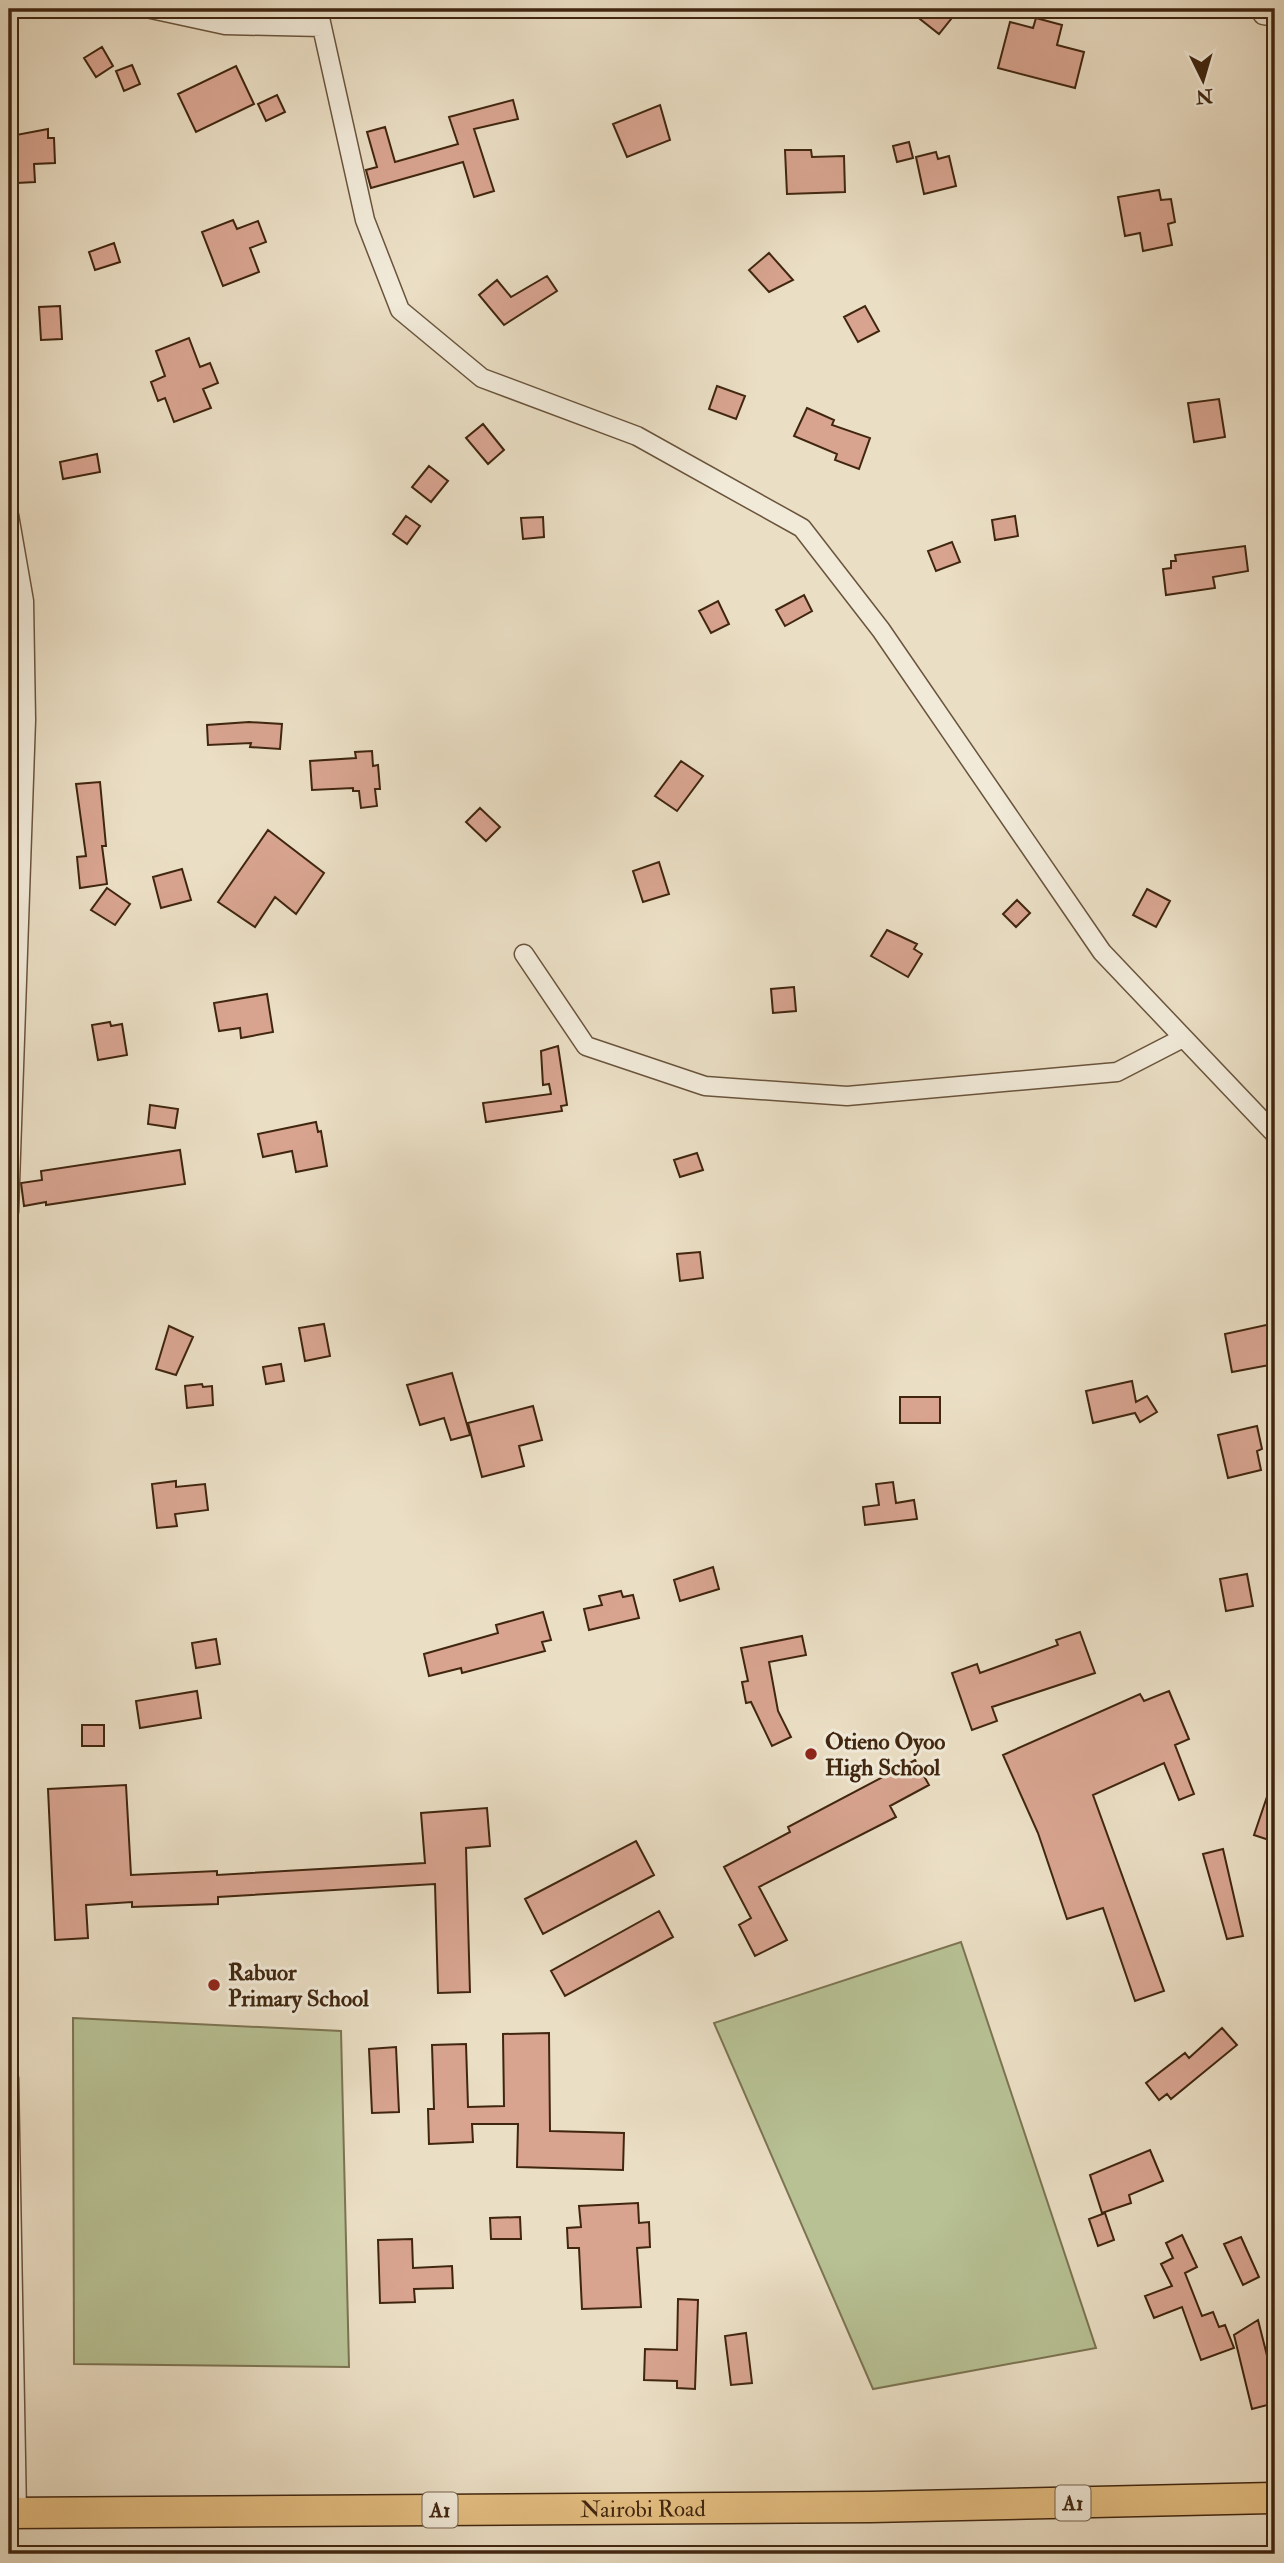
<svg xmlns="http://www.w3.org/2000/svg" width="1284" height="2563" viewBox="0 0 1284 2563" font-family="'IM FELL Double Pica',serif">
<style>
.pitch{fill:#b7c194;stroke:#7c7452;stroke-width:2}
.building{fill:#d8a490;stroke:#40260f;stroke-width:2}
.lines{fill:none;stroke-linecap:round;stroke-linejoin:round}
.minor-casing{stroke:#6a543c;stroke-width:21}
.trunk-casing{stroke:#40260f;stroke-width:33}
.minor{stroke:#f1ead9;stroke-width:18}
.trunk{stroke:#e5bf82;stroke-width:30}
.poi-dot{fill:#8f2418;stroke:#f1ead9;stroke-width:2.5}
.labels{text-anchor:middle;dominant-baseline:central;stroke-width:6;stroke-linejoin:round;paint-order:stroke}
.shield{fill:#f1ead9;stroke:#75614c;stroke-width:2}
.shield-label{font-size:21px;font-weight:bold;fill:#40260f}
.poi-label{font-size:23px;font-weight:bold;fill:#40260f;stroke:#f1ead9;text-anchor:start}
.street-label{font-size:23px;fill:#40260f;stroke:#f1ead9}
</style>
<rect width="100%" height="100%" fill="#eadec4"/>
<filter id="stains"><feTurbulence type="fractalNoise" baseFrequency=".00286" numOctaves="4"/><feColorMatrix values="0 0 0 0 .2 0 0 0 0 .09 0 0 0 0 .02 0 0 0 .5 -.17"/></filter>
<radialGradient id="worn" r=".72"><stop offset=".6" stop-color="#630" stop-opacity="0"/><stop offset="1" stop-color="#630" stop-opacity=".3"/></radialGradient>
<path class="pitch" d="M961,1942L1096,2348L873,2389L714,2023Z
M73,2018L341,2031L349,2367L74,2364Z"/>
<path class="building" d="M928,9H959L939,34L920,19Z
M1036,18L1062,25L1057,45L1084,52L1075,88L998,68L1010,22L1033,28Z
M102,47L113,66L96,77L84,58Z
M132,65L140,84L124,91L116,71Z
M236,66L254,104L196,132L178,94Z
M277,95L285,112L266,121L258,104Z
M513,100L518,119L474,129L494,191L474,197L463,162L371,188L366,170L377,167L367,132L385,127L395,162L458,144L449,117Z
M660,105L670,140L627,157L613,124Z
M48,129V138H54L55,163L34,164L35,182L17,183L16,135Z
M909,142L913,158L897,162L893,146Z
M785,150H811L812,157L844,156L845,192L787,194Z
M936,152L938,159L949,156L956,186L924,194L916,157Z
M1159,190L1161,200L1171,199L1175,222L1168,224L1172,245L1143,251L1140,233L1125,236L1118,197Z
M233,220L237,229L258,221L266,242L250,248L259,272L223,286L202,232Z
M114,243L120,262L95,270L89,252Z
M769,253L793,280L769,292L749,270Z
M547,276L557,291L504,325L479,295L497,280L511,297Z
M60,306L62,339L41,340L39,307Z
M865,306L879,331L858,342L844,317Z
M189,338L200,367L210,363L218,383L203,389L211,408L174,422L165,398L158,401L151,382L165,376L156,351Z
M717,386L745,396L736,419L709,409Z
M1219,399L1225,437L1194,442L1188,403Z
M807,408L834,420L832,425L870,438L859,469L835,460L837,454L794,436Z
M483,424L504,450L488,464L466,438Z
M97,454L100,472L63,479L60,462Z
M429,466L448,481L431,502L412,487Z
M406,516L420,526L407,544L393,534Z
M1015,516L1018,536L995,540L992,520Z
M543,517L544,537L523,539L521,518Z
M952,542L960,562L936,571L928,551Z
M1245,546L1248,571L1213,577L1215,588L1166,595L1163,569L1171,568V561H1176L1175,555Z
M804,595L812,611L785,626L776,610Z
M718,601L729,624L711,633L699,611Z
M249,722L282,724L280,749L250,747L251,743L208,745L207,725Z
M372,751L373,766L378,765L380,789H375L377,806L361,808L359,791H353V788L312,790L310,761L356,758L355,752Z
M681,761L703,776L677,811L655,796Z
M100,782L106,846H102L107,884L80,888L77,857L86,856L76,784Z
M480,808L500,827L486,841L466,822Z
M268,830L324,873L296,914L275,897L255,927L218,902Z
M659,862L669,894L643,902L633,871Z
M182,869L191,900L161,908L153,877Z
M107,888L130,904L115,925L91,910Z
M1147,889L1170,901L1156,927L1133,915Z
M1017,900L1030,913L1016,927L1003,914Z
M887,930L917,944L914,949L922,954L908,977L871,956Z
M794,987L796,1011L773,1013L771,989Z
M267,994L273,1032L241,1038L240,1028L219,1031L214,1003Z
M110,1022L111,1026L122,1024L127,1055L98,1060L92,1025Z
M558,1046L567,1105L561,1106L562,1111L486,1122L483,1103L551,1094L549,1084L543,1085L541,1051Z
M150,1105L178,1109L175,1128L148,1124Z
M316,1122L318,1132L321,1131L327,1166L296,1172L292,1151L263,1157L258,1134Z
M180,1150L185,1184L46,1205V1202L24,1206L21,1183L42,1180L41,1171Z
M697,1153L703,1170L680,1177L674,1160Z
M700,1252L703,1278L680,1281L677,1254Z
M1275,1323V1364L1232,1372L1225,1334Z
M324,1324L330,1356L305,1361L299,1328Z
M169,1326L193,1337L176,1375L156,1369Z
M281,1364L284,1381L266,1384L263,1367Z
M452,1373L470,1435L451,1440L444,1418L420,1425L407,1385Z
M1132,1381L1136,1402L1147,1396L1157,1412L1140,1422L1135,1413L1093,1423L1086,1391Z
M202,1384L203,1387L212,1386L213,1405L187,1408L185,1386Z
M900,1397H940V1423H900Z
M533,1406L542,1440L519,1446L524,1466L482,1477L468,1423Z
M1257,1426L1262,1449L1257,1451L1261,1470L1228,1478L1218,1435Z
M176,1481V1487L205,1484L208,1510L175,1514L177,1526L157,1528L152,1484Z
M893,1482L896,1503L914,1500L917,1519L865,1525L863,1507L879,1505L876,1484Z
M713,1567L719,1589L680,1601L674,1580Z
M1247,1574L1253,1606L1226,1611L1220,1579Z
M621,1591L623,1597L633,1595L639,1618L589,1630L584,1609L602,1605L599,1596Z
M543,1612L551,1640L542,1642L545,1651L462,1673L461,1668L429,1676L424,1654L498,1633L496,1625Z
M1080,1632L1095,1673L992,1707L997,1721L972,1730L952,1673L977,1664L980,1673L1058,1645L1056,1640Z
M802,1636L806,1655L769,1662L778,1711L791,1737L772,1746L751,1702L746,1703L742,1682L748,1681L741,1648Z
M216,1639L220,1664L196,1668L192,1643Z
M197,1691L201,1718L140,1728L136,1701Z
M1169,1691L1189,1739L1175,1745L1194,1794L1179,1800L1164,1763L1093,1795L1164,1991L1135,2001L1103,1908L1067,1919L1038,1833L1003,1755L1140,1694L1144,1701Z
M82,1725H104V1746H82Z
M915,1760L929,1785L890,1806L896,1817L759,1887L787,1940L755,1956L739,1925L751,1918L724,1867L790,1832L788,1827Z
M1272,1782L1275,1783V1842L1254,1835Z
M126,1785L131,1875L217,1871V1875L425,1863L421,1813L487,1808L490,1846L466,1848L470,1992L438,1993L435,1884L218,1897V1904L132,1907V1902L86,1905L88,1938L55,1940L48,1789Z
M636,1841L654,1875L543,1934L525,1899Z
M1223,1849L1243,1936L1227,1939L1203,1854Z
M659,1911L673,1937L565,1996L551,1971Z
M1222,2028L1237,2045L1171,2099L1167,2094L1159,2100L1146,2083L1185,2053L1189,2058Z
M549,2033L550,2131L624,2133L623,2170L517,2167L518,2124H472L473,2142L429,2144L428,2109H434L432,2045L466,2044L468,2107L504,2106L503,2034Z
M396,2047L399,2112L372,2113L369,2049Z
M1150,2150L1163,2181L1129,2195L1131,2203L1102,2213L1090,2175Z
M638,2203L639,2223L649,2222L650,2247L637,2248L641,2307L582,2309L579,2248H568L567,2228L581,2227L579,2206Z
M1105,2213L1114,2240L1098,2246L1089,2219Z
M520,2217L521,2239H491L490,2218Z
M1182,2235L1197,2267L1185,2273L1202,2316L1213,2312L1219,2327L1225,2325L1234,2348L1201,2360L1182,2307L1154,2318L1145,2296L1172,2286L1161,2264L1173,2258L1166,2243Z
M1241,2237L1259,2277L1243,2285L1224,2244Z
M412,2239L413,2268L452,2266L453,2288L414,2289L415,2302L380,2303L378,2240Z
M678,2299L698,2300L695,2389L677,2388V2381L644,2380L645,2349L677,2350Z
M1258,2320L1275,2387V2403L1252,2409L1234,2335Z
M746,2333L752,2383L731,2385L725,2336Z"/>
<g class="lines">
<defs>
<path id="minor" d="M151,9L225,25L322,27
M318,9L365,220L400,310L482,378L637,436L802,528L881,630L1102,952L1275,1134
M1259,9L1263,15L1275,17
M9,515L24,601L26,720L9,1212
M524,954L586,1046L705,1086L847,1096L1117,1072L1181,1039
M9,2078L17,2513"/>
<g id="trunk">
<path id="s1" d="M9,2513L871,2507L1275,2498"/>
</g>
</defs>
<use href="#minor" class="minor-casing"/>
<use href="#trunk" class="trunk-casing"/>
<use href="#minor" class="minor"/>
<use href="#trunk" class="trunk"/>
</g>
<g class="poi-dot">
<circle cx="811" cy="1754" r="7"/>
<circle cx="214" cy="1985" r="7"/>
</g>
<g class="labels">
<g class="shield">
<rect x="1055.5" y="2485.5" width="35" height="35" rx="5"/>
<rect x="422.5" y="2492.5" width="35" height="35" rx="5"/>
</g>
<g class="shield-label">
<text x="1073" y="2503">A1</text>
<text x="440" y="2510">A1</text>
</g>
<g class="poi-label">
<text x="825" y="1741">Otieno Oyoo<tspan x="825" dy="26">High School</tspan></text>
<text x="228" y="1972">Rabuor<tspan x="228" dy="26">Primary School</tspan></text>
</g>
<g class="street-label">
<text stroke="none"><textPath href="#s1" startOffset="634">Nairobi Road</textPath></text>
</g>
</g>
<rect width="1284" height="2563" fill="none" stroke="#eadec4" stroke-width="35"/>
<rect x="10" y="10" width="1263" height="2542" fill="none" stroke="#40260f" stroke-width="3.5"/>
<rect x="18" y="18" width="1249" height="2528" fill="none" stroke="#40260f" stroke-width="2"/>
<g transform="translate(1203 80) rotate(175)" stroke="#f1ead9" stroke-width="5" paint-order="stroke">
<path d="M0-5L12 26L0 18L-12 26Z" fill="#40260f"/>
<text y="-10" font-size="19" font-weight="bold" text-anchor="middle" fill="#40260f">N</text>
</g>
<rect width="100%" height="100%" filter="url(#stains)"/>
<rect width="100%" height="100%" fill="url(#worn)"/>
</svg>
